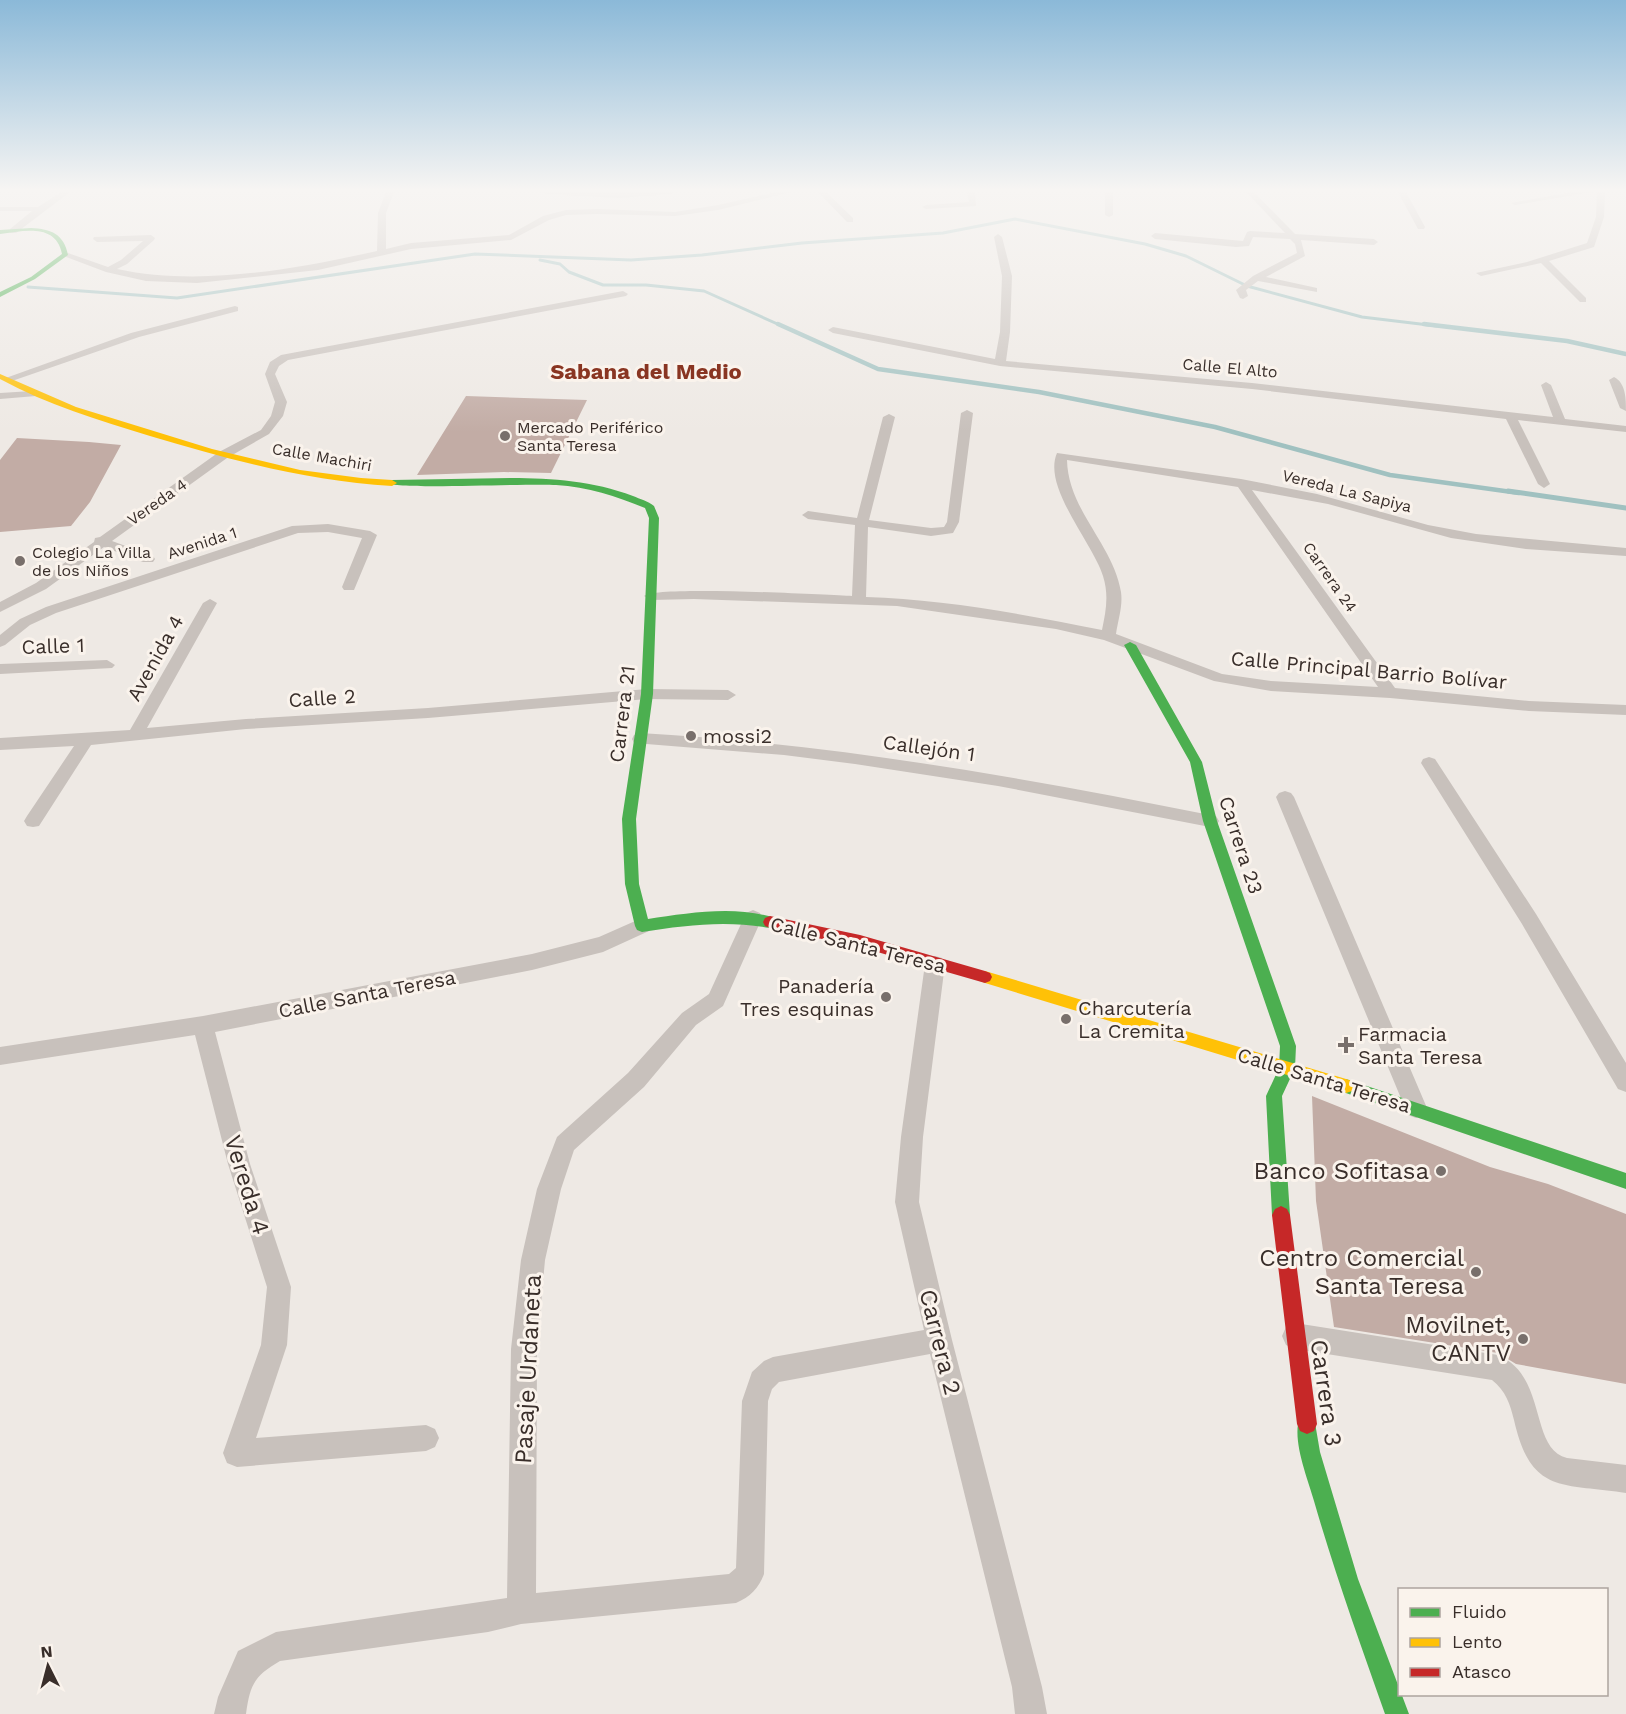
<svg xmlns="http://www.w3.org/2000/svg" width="1626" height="1714" viewBox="0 0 1626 1714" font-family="'Work Sans',sans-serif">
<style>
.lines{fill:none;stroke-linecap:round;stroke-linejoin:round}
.stream-far2{stroke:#a0c1c0;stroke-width:3}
.stream-far1{stroke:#a0c1c0;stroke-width:4.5}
.stream{stroke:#a0c1c0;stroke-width:5}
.building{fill:#c2aca5}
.street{fill:#c8c1bc;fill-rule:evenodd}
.fast{fill:#4caf50;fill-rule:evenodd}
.slow{fill:#ffc107;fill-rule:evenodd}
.jam{fill:#c62828;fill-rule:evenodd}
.poi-dot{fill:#786f6b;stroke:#faf3ec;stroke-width:2}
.labels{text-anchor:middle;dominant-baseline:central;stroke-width:6;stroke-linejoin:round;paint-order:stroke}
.far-street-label{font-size:16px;fill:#392e2a;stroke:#faf3ec}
.far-poi-label{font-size:16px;fill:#392e2a;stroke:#faf3ec;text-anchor:start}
.street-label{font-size:20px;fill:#392e2a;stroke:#faf3ec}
.poi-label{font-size:20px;fill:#392e2a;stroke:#faf3ec;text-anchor:start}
.far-district-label{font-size:22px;font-weight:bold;fill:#893522;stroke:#faf3ec}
.near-poi-label{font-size:24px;fill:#392e2a;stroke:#faf3ec;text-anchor:end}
.near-street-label{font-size:24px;fill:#392e2a;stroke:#faf3ec}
</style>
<rect width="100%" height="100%" fill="#eee9e4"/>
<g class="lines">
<path class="stream-far2" d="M540,260L560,264L569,272L603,285H646L704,291L782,326
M28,287L177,298L475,254L631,260L702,255L802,243L943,233L1015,219L1145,244L1186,256L1247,286L1362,317L1437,326"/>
<path class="stream-far1" d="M778,324L878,369L1039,392L1215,427L1390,475L1519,493
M1424,324L1567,341L1626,354"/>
<path class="stream" d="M1508,491L1626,508"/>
</g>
<path class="building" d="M466,396L587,400L551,473L504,472L417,475Z
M17,438L89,442L121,445L90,502L71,526L0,532V460Z
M1312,1096L1490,1167L1548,1184L1626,1214V1384L1516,1364L1498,1353L1334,1327L1316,1201Z"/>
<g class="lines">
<path class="street" d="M61,192H70L16,233H10V229L32,211H0V207H38Z
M386,192H394L386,213V249L411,243L509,235L543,216L566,210L597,209L675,212L718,205L776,192H792L718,210L675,216L597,214L566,215L549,220L511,240L411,249L318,270L197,283L146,281L106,272L61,255L65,252L108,267L121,260L143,241L97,242L93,239L94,237L151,235L155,238L154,240L127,264L117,269C200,287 296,269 377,251L378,213Z
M542,192H675L671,194L619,198L546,194Z
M818,192H826L853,218V222H847Z
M967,192H975L976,206L926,209L922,207L926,205L969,202Z
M1105,192H1113V215L1109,217L1105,215Z
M1246,192H1254L1295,234L1374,239L1378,242L1374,245L1301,240L1305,256L1266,277L1317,288V292L1258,281L1246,290L1248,296L1243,299L1240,298L1236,290L1253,276L1297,253L1295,244L1290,239L1253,237L1249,246L1236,247L1155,239L1151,236L1155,233L1243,241L1247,232L1250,231L1285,233Z
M1398,192H1406L1425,227L1424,229H1418Z
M1572,192H1592L1515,205L1511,203Z
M1597,192H1605L1604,217L1594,247L1549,261L1586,298V302H1580L1541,263L1481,276L1476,273L1527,262L1587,243L1596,217Z
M998,234L1002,237L1012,276L1010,332L1006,361L1252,383L1553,417L1541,385L1546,382L1551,385L1565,419L1626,426V432L1518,420L1550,484L1544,488L1538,484L1506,419L1252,389L1000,366L833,333L828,330L833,327L995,359L1000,332L1002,276L994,237Z
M623,291L628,294L626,296L288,360L279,366L275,374L287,402L283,416L269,434L227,458L112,541L153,556L155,559L153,562H143L104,547L46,589L0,612V602L36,583L94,542L95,538L100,537L219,452L261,430L271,416L275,402L265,374L270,362L281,355Z
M235,306L238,307V311L139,337L12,381L8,382L3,379L131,333Z
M1614,377C1626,383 1626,399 1626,411L1620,408L1609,380Z
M32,391L37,394L36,396L0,399V393Z
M967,410L973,413L959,522L953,533L931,536L868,527L866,597C942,599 1028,615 1102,630C1106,611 1109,595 1103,576C1093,543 1042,487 1057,453L1241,479L1317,494L1428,525L1476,534L1626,548V556L1526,549L1451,538L1328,504L1252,490L1395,688L1529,701L1626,705V715L1529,711L1390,698L1271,691L1214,681L1104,640L1056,629L897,606L694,599L651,600L644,596C655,585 825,595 852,596L855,525L808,519L802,515L808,511L857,518L883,417L889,414L895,417L869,520L931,528L944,527L947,522L961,413ZM1067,460L1238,487L1378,687L1271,681L1222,674L1116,634C1118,620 1123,606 1121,592C1113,544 1068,510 1067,460Z
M328,524L370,531L377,535L354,590H344L342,587L362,538L328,532L298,533L56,613L30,625L5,645L0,647V635L20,619L46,607L292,526Z
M210,599L217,603L147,728L246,719L428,708L647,689L728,690L736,695L728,700L647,699L428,718L246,729L91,745L39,826L33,827L27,826L24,821L27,816L74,746L0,750V738L130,730L203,603Z
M107,660L115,665L112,668L0,674V664Z
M640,733C833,744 1021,777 1210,815L1216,816L1219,821L1216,826L1210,827L998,786L855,764L784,755L634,743L632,739L634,735Z
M1429,757L1435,759L1536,914L1626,1063V1092L1618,1089L1522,924L1421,763L1423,759Z
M1285,791L1291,793L1294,797L1427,1108L1424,1115L1416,1118L1408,1115L1405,1108L1276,797L1279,793Z
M753,910L760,913L762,918L723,1006L696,1025L644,1087L574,1150L561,1189L545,1260L537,1349L536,1593L729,1574L736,1568L742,1401L752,1372L764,1361L773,1357L924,1330L895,1202L901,1137L925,964L928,958L935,956L942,958L945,964L923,1137L919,1202L952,1340L1042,1687L1047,1714H1015L1012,1687L930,1354L779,1382L772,1389L768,1401L764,1574C759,1588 750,1597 736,1603L521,1624L488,1632L280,1661C254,1676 250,1685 246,1714H214L218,1697L238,1651L276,1632L507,1598L511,1349L521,1260L537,1189L557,1137L628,1073L682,1013L709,994L746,913Z
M642,918L649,921L652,926L649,931L603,952L532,970L215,1032L250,1164L291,1287L287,1345L256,1438L426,1425L435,1429L439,1438L435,1447L426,1451L237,1467L227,1463L223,1453L261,1345L267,1287L228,1164L195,1035L0,1065V1047L203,1016L532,954L599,937Z
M1295,1323L1498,1355C1548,1376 1529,1449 1567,1458L1626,1465V1493C1562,1483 1531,1495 1514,1420C1510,1404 1506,1391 1492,1380L1295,1349L1286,1345L1282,1336L1286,1327Z"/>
<path class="fast" d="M31,228C51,229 64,234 68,255L35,279L0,297V292L31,277L62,254C56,223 24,231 0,234V230Z
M511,478C553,478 593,481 633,496C640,499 648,501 654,506L659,518L653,694L636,819L639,884L648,919C688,913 735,905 775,918L777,922L775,926L770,928C727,920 685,925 642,932L637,930L635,926L625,884L622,819L641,694L649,518L645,508C616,496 588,487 556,485C531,483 398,490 387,483L392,480Z
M1130,642L1136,645L1202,762L1217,821L1296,1046L1295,1068L1282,1096L1290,1215L1287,1221L1281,1224L1275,1221L1272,1215L1266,1096L1279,1068L1280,1046L1203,821L1190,762L1124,645Z
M1346,1079L1626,1173V1189L1340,1091L1338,1086L1340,1081Z
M1307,1414L1314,1417L1320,1452L1358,1579L1409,1714H1385C1360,1643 1335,1574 1314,1501C1308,1479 1291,1439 1300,1417Z"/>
<path class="slow" d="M0,374L76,407L212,449L300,470L361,478L392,480L397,483L392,486C309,481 230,460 150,436C98,420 48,405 0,379Z
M985,971L1346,1079L1352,1081L1354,1086L1352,1091L1346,1093L985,983L980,981L978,977L980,973Z"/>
<path class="jam" d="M770,916L860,935L985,971L990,973L992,977L990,981L985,983L860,947L770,928L765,926L763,922L765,918Z
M1281,1206L1287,1209L1290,1215L1317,1424L1314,1431L1307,1434L1300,1431L1297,1424L1272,1215L1275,1209Z"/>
</g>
<linearGradient id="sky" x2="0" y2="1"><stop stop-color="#8bb9d8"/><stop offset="0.44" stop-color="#f7f5f3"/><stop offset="1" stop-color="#f7f5f3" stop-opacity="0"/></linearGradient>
<rect width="1626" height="432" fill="url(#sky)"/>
<g class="poi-dot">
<circle cx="505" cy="436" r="6"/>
<circle cx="20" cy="561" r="6"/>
<circle cx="691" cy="736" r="6"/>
<circle cx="886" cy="997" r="6"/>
<circle cx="1066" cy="1019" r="6"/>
<path d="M1343 1036h6v6h6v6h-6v6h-6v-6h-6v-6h6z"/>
<circle cx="1441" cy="1171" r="6"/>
<circle cx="1476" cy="1272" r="6"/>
<circle cx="1523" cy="1339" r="6"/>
</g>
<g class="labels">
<g class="far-street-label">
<text transform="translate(1230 368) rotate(5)">Calle El Alto</text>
<text transform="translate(322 457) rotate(10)">Calle Machiri</text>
<text transform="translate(1347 491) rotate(14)">Vereda La Sapiya</text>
<text transform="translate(157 502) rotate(-35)">Vereda 4</text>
<text transform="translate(202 543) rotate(-18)">Avenida 1</text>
<text transform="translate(1330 577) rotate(55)">Carrera 24</text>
</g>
<g class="far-poi-label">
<text x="517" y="427">Mercado Periférico<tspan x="517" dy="18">Santa Teresa</tspan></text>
<text x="32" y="552">Colegio La Villa<tspan x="32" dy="18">de los Niños</tspan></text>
</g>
<g class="street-label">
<text transform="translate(53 646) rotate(-2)">Calle 1</text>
<text transform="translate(155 658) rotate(-61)">Avenida 4</text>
<text transform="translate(1369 670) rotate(5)">Calle Principal Barrio Bolívar</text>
<text transform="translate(322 698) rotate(-4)">Calle 2</text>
<text transform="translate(622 714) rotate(-83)">Carrera 21</text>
<text transform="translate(929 748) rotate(8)">Callejón 1</text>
<text transform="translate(1241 845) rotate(72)">Carrera 23</text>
<text transform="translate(858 945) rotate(14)">Calle Santa Teresa</text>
<text transform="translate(367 994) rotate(-11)">Calle Santa Teresa</text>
<text transform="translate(1324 1080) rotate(17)">Calle Santa Teresa</text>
</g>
<g class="poi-label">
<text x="703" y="736">mossi2</text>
<text x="874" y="986" text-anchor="end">Panadería<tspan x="874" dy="23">Tres esquinas</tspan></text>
<text x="1078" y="1008">Charcutería<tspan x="1078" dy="23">La Cremita</tspan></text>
<text x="1358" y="1034">Farmacia<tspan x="1358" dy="23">Santa Teresa</tspan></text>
</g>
<g class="far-district-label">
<text x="646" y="371">Sabana del Medio</text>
</g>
<g class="near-poi-label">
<text x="1429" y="1171">Banco Sofitasa</text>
<text x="1464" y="1258">Centro Comercial<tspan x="1464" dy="28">Santa Teresa</tspan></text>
<text x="1511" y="1325">Movilnet,<tspan x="1511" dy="28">CANTV</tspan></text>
</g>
<g class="near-street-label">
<text transform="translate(247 1185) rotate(73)">Vereda 4</text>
<text transform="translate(940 1342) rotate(76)">Carrera 2</text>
<text transform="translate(528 1369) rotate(-87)">Pasaje Urdaneta</text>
<text transform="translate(1326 1393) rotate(82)">Carrera 3</text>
</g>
</g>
<rect x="1398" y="1588" width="210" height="108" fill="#faf3ec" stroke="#ada49e" stroke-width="1.5"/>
<rect x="1410" y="1608" width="30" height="9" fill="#4caf50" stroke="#ada49e" stroke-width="1.5"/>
<text x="1452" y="1618" font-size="18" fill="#392e2a">Fluido</text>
<rect x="1410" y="1638" width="30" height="9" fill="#ffc107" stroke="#ada49e" stroke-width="1.5"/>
<text x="1452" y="1648" font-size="18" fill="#392e2a">Lento</text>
<rect x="1410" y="1668" width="30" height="9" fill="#c62828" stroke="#ada49e" stroke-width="1.5"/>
<text x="1452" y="1678" font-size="18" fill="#392e2a">Atasco</text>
<g transform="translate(48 1666) rotate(354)" stroke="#faf3ec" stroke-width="4.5" paint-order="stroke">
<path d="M0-4.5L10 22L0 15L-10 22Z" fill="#392e2a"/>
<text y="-9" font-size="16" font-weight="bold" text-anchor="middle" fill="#392e2a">N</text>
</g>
</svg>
